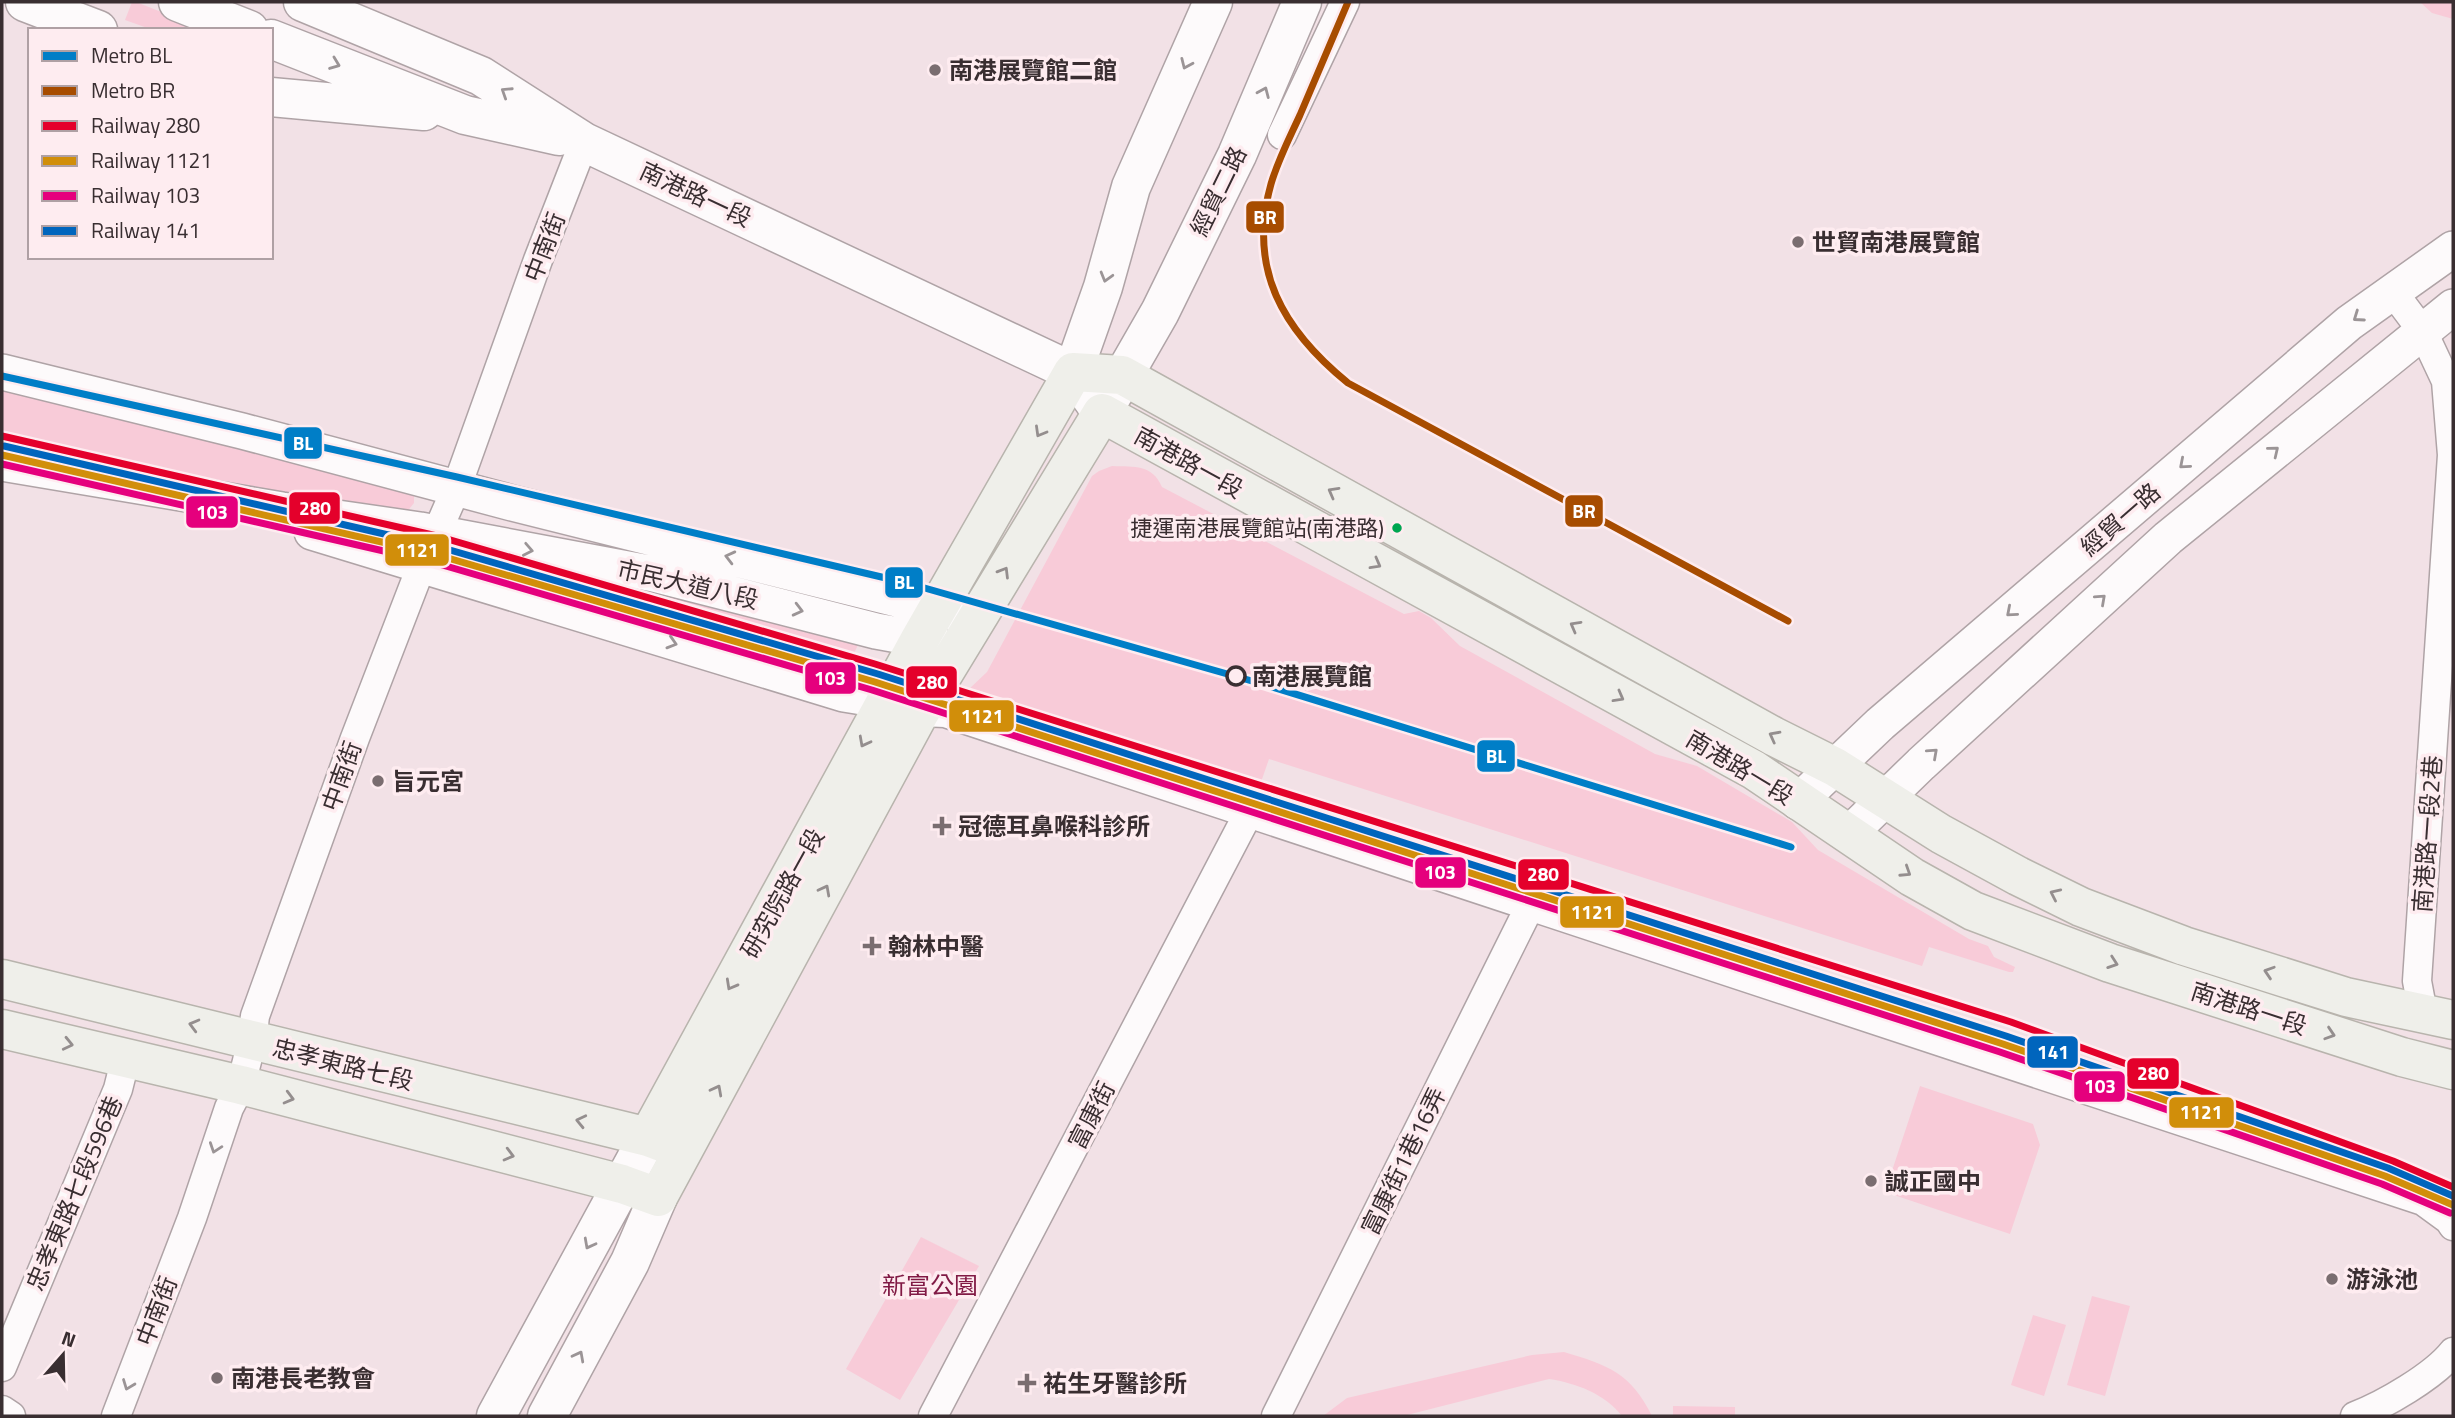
<svg xmlns="http://www.w3.org/2000/svg" width="2455" height="1418" viewBox="0 0 2455 1418" font-family="'Titillium Web','Noto Sans TC',sans-serif">
<style>
.green{fill:#f8cbd8}
.lines{fill:none;stroke-linecap:round;stroke-linejoin:round}
.minor-casing{stroke:#afa3a6;stroke-width:31}
.tertiary-casing{stroke:#afa3a6;stroke-width:38}
.secondary-casing{stroke:#afa3a6;stroke-width:41}
.primary-casing{stroke:#b8b4ad;stroke-width:41}
.minor{stroke:#fdfafb;stroke-width:28}
.tertiary{stroke:#fdfafb;stroke-width:35}
.secondary{stroke:#fdfafb;stroke-width:38}
.primary{stroke:#efefea;stroke-width:38}
.rail-1-casing{stroke:#feecf0;stroke-width:12}
.rail-2-casing{stroke:#feecf0;stroke-width:12}
.rail-3-casing{stroke:#feecf0;stroke-width:12}
.rail-4-casing{stroke:#feecf0;stroke-width:12}
.rail-1{stroke:#e4002b;stroke-width:7}
.rail-2{stroke:#d18e0a;stroke-width:7}
.rail-3{stroke:#e5007d;stroke-width:7}
.rail-4{stroke:#0065bd;stroke-width:7}
.metro-1-casing{stroke:#feecf0;stroke-width:12}
.metro-2-casing{stroke:#feecf0;stroke-width:12}
.metro-1{stroke:#007ec7;stroke-width:7}
.metro-2{stroke:#a74c00;stroke-width:7}
.oneway{stroke:#9b9496}
.oneway2{stroke:#948e8e}
.poi-dot{fill:#7a6d70;stroke:#feecf0;stroke-width:2.5}
.bus-dot{fill:#00a651;stroke:#feecf0;stroke-width:2.5}
.stop-dot{fill:#feecf0;stroke:#392e31;stroke-width:3.5}
.labels{text-anchor:middle;dominant-baseline:central;stroke-width:7;stroke-linejoin:round;paint-order:stroke}
.bus-label{font-size:22px;fill:#392e31;stroke:#feecf0;text-anchor:end}
.poi-label{font-size:24px;font-weight:bold;fill:#392e31;stroke:#feecf0;text-anchor:start}
.street-label{font-size:24px;fill:#392e31;stroke:#feecf0}
.stop-label{font-size:24px;font-weight:bold;fill:#392e31;stroke:#feecf0;text-anchor:start}
.park-label{font-size:24px;fill:#811a45;stroke:#feecf0}
.line-badge{stroke:#feecf0;stroke-width:2.5}
.badge-label{font-size:19px;text-anchor:middle;font-weight:bold;fill:#fff}
</style>
<rect width="100%" height="100%" fill="#f2e1e6"/>
<path class="green" d="M132,2H136L207,30H153L125,20Z
M2420,2H2453V19L2432,13Z
M2,387L414,494V503L406,513L2,449Z
M1112,466C1135,467 1152,464 1162,487L1404,614L1419,611L1431,618L1460,646L1655,754L1697,766L1792,822L1818,850L1969,939L1988,946L1994,957L2015,967L2013,972H2009L1929,947L1922,966L1269,759L1253,805L961,708L960,703L968,690L987,672L1092,476L1099,471Z
M482,555L650,587L859,643L838,686L475,574Z
M1920,1086L2033,1124L2040,1145L2010,1234L1885,1192Z
M921,1237L979,1266L900,1400L846,1369Z
M2092,1296L2130,1306L2105,1396L2067,1385Z
M2033,1315L2066,1325L2044,1396L2011,1385Z
M1564,1352C1608,1365 1631,1373 1652,1416H1622C1605,1394 1576,1383 1549,1379L1403,1416H1323L1347,1398L1532,1355Z
M1673,1406L1735,1407V1416H1673Z"/>
<g class="lines">
<defs>
<path id="minor" d="M1282,135L1345,2
M2393,292L2423,332L2446,381L2452,455L2417,981L2423,1013
M920,712L945,713L2423,1201L2449,1220L2453,1226
M2,1367L118,1089L126,1057
M2,1410L11,1416
M116,1416L192,1218L229,1108L241,1085L252,1041L255,1016L355,738L416,580L456,489L538,260L584,142
M933,1416L1248,814
M1276,1416L1530,906
M2355,1416C2384,1405 2434,1376 2453,1352"/>
<path id="tertiary" d="M2,372L242,431L512,503L965,616
M2,463L282,510L420,530L654,574L876,631L920,639L945,648
M312,532L844,694L887,701L913,710
M1798,802L1880,724L2349,323L2453,249
M1849,834L1921,764L2168,538L2453,307"/>
<path id="secondary" d="M25,2L98,30
M178,2L249,30
M303,2L481,76L584,142L1073,372L1102,413L1160,312L1237,155L1302,2
M271,39L465,115L559,136
M271,97L424,111
M1073,372L1103,287L1131,187L1213,2
M496,1416L648,1137
M547,1416L630,1262L658,1197"/>
<path id="primary" d="M2,979L648,1137L672,1146
M2,1029L241,1085L622,1184L658,1197L920,712L1102,413L1754,770L1912,877L1973,911L2110,963L2402,1057L2453,1070
M648,1137L920,639L1073,372L1122,375L1773,736L1835,767L1941,834L2018,876L2081,907L2184,946L2346,997L2453,1020"/>
</defs>
<use href="#minor" class="minor-casing"/>
<use href="#tertiary" class="tertiary-casing"/>
<use href="#secondary" class="secondary-casing"/>
<use href="#primary" class="primary-casing"/>
<use href="#minor" class="minor"/>
<use href="#tertiary" class="tertiary"/>
<use href="#secondary" class="secondary"/>
<use href="#primary" class="primary"/>
<defs>
<path id="rail-1" d="M2,436L437,536L875,664L2011,1022L2393,1161L2453,1187"/>
<path id="rail-2" d="M2,455L434,554L875,682L2003,1044L2385,1176L2453,1205"/>
<path id="rail-3" d="M2,464L432,562L872,690L2000,1052L2382,1184L2450,1213"/>
<path id="rail-4" d="M4,446L436,546L878,674L2006,1036L2388,1168L2453,1196"/>
</defs>
<use href="#rail-1" class="rail-1-casing"/>
<use href="#rail-2" class="rail-2-casing"/>
<use href="#rail-3" class="rail-3-casing"/>
<use href="#rail-4" class="rail-4-casing"/>
<use href="#rail-1" class="rail-1"/>
<use href="#rail-2" class="rail-2"/>
<use href="#rail-3" class="rail-3"/>
<use href="#rail-4" class="rail-4"/>
<defs>
<path id="metro-1" d="M2,376L457,477L907,583L1266,685L1791,847"/>
<path id="metro-2" d="M1348,2C1332,39 1316,77 1300,115C1290,137 1278,160 1271,184C1247,269 1283,330 1348,383L1788,621"/>
</defs>
<use href="#metro-1" class="metro-1-casing"/>
<use href="#metro-2" class="metro-2-casing"/>
<use href="#metro-1" class="metro-1"/>
<use href="#metro-2" class="metro-2"/>
</g>
<defs><path id="oneway-chevron" d="M-2-3.5L2.5 0L-2 3.5" fill="none" stroke-width="1.6" stroke-linecap="round" stroke-linejoin="round" transform="scale(1.75)"/></defs>
<g class="oneway">
<use href="#oneway-chevron" transform="translate(335 64) rotate(21)"/>
<use href="#oneway-chevron" transform="translate(1186 64) rotate(114)"/>
<use href="#oneway-chevron" transform="translate(506 92) rotate(-147)"/>
<use href="#oneway-chevron" transform="translate(1264 92) rotate(-67)"/>
<use href="#oneway-chevron" transform="translate(1106 277) rotate(106)"/>
<use href="#oneway-chevron" transform="translate(2358 317) rotate(145)"/>
<use href="#oneway-chevron" transform="translate(2274 451) rotate(-39)"/>
<use href="#oneway-chevron" transform="translate(2184 464) rotate(139)"/>
<use href="#oneway-chevron" transform="translate(528 550) rotate(11)"/>
<use href="#oneway-chevron" transform="translate(730 557) rotate(-166)"/>
<use href="#oneway-chevron" transform="translate(2101 599) rotate(-42)"/>
<use href="#oneway-chevron" transform="translate(798 610) rotate(14)"/>
<use href="#oneway-chevron" transform="translate(2011 612) rotate(139)"/>
<use href="#oneway-chevron" transform="translate(672 643) rotate(17)"/>
<use href="#oneway-chevron" transform="translate(1933 753) rotate(-42)"/>
<use href="#oneway-chevron" transform="translate(215 1148) rotate(109)"/>
<use href="#oneway-chevron" transform="translate(589 1244) rotate(118)"/>
<use href="#oneway-chevron" transform="translate(579 1356) rotate(-62)"/>
<use href="#oneway-chevron" transform="translate(128 1385) rotate(111)"/>
</g>
<g class="oneway2">
<use href="#oneway-chevron" transform="translate(1040 432) rotate(120)"/>
<use href="#oneway-chevron" transform="translate(1333 492) rotate(-151)"/>
<use href="#oneway-chevron" transform="translate(1376 564) rotate(29)"/>
<use href="#oneway-chevron" transform="translate(1004 572) rotate(-59)"/>
<use href="#oneway-chevron" transform="translate(1575 626) rotate(-151)"/>
<use href="#oneway-chevron" transform="translate(1619 697) rotate(29)"/>
<use href="#oneway-chevron" transform="translate(1774 736) rotate(-152)"/>
<use href="#oneway-chevron" transform="translate(864 742) rotate(118)"/>
<use href="#oneway-chevron" transform="translate(1906 872) rotate(33)"/>
<use href="#oneway-chevron" transform="translate(825 890) rotate(-62)"/>
<use href="#oneway-chevron" transform="translate(2055 894) rotate(-155)"/>
<use href="#oneway-chevron" transform="translate(2113 963) rotate(19)"/>
<use href="#oneway-chevron" transform="translate(2269 972) rotate(-162)"/>
<use href="#oneway-chevron" transform="translate(731 985) rotate(119)"/>
<use href="#oneway-chevron" transform="translate(194 1025) rotate(-165)"/>
<use href="#oneway-chevron" transform="translate(2330 1034) rotate(18)"/>
<use href="#oneway-chevron" transform="translate(68 1044) rotate(13)"/>
<use href="#oneway-chevron" transform="translate(717 1090) rotate(-62)"/>
<use href="#oneway-chevron" transform="translate(289 1098) rotate(15)"/>
<use href="#oneway-chevron" transform="translate(581 1121) rotate(-167)"/>
<use href="#oneway-chevron" transform="translate(509 1155) rotate(15)"/>
</g>
<g class="poi-dot">
<circle cx="935" cy="70" r="7"/>
<circle cx="1798" cy="242" r="7"/>
<circle cx="378" cy="781" r="7"/>
<path d="M938.5 815.5h7v7h7v7h-7v7h-7v-7h-7v-7h7z"/>
<path d="M868.5 935.5h7v7h7v7h-7v7h-7v-7h-7v-7h7z"/>
<circle cx="1871" cy="1181" r="7"/>
<circle cx="2332" cy="1279" r="7"/>
<circle cx="217" cy="1378" r="7"/>
<path d="M1023.5 1372.5h7v7h7v7h-7v7h-7v-7h-7v-7h7z"/>
</g>
<circle class="bus-dot" cx="1397" cy="528" r="6"/>
<circle class="stop-dot" cx="1236" cy="676" r="9"/>
<g class="labels">
<g class="bus-label">
<text x="1384" y="528">捷運南港展覽館站(南港路)</text>
</g>
<g class="poi-label">
<text x="949" y="70">南港展覽館二館</text>
<text x="1812" y="242">世貿南港展覽館</text>
<text x="392" y="781">旨元宮</text>
<text x="958" y="826">冠德耳鼻喉科診所</text>
<text x="888" y="946">翰林中醫</text>
<text x="1885" y="1181">誠正國中</text>
<text x="2346" y="1279">游泳池</text>
<text x="231" y="1378">南港長老教會</text>
<text x="1043" y="1383">祐生牙醫診所</text>
</g>
<g class="street-label">
<text transform="translate(1218 191) rotate(-64)">經貿二路</text>
<text transform="translate(696 194) rotate(25)">南港路一段</text>
<text transform="translate(544 247) rotate(-69)">中南街</text>
<text transform="translate(1189 462) rotate(29)">南港路一段</text>
<text transform="translate(2120 519) rotate(-41)">經貿一路</text>
<text transform="translate(688 584) rotate(13)">市民大道八段</text>
<text transform="translate(1740 767) rotate(31)">南港路一段</text>
<text transform="translate(341 776) rotate(-70)">中南街</text>
<text transform="translate(2427 834) rotate(-86)">南港路一段2巷</text>
<text transform="translate(782 893) rotate(-61)">研究院路一段</text>
<text transform="translate(2249 1008) rotate(18)">南港路一段</text>
<text transform="translate(343 1064) rotate(14)">忠孝東路七段</text>
<text transform="translate(1091 1115) rotate(-63)">富康街</text>
<text transform="translate(1403 1161) rotate(-64)">富康街1巷16弄</text>
<text transform="translate(74 1193) rotate(-67)">忠孝東路七段596巷</text>
<text transform="translate(156 1311) rotate(-69)">中南街</text>
</g>
<g class="stop-label">
<text x="1252" y="676">南港展覽館</text>
</g>
<g class="park-label">
<text x="930" y="1285">新富公園</text>
</g>
</g>
<g class="line-badge">
<rect x="1245" y="200" width="40" height="34" rx="7" fill="#a74c00"/>
<rect x="283" y="426" width="40" height="34" rx="7" fill="#007ec7"/>
<rect x="288" y="491" width="53" height="34" rx="7" fill="#e4002b"/>
<rect x="1564" y="494" width="40" height="34" rx="7" fill="#a74c00"/>
<rect x="185" y="495" width="54" height="34" rx="7" fill="#e5007d"/>
<rect x="384" y="533" width="66" height="34" rx="7" fill="#d18e0a"/>
<rect x="884" y="566" width="40" height="33" rx="7" fill="#007ec7"/>
<rect x="804" y="661" width="53" height="34" rx="7" fill="#e5007d"/>
<rect x="905" y="665" width="53" height="34" rx="7" fill="#e4002b"/>
<rect x="948" y="699" width="67" height="34" rx="7" fill="#d18e0a"/>
<rect x="1476" y="739" width="40" height="34" rx="7" fill="#007ec7"/>
<rect x="1414" y="856" width="53" height="33" rx="7" fill="#e5007d"/>
<rect x="1517" y="858" width="53" height="33" rx="7" fill="#e4002b"/>
<rect x="1559" y="895" width="66" height="34" rx="7" fill="#d18e0a"/>
<rect x="2026" y="1035" width="53" height="34" rx="7" fill="#0065bd"/>
<rect x="2126" y="1057" width="54" height="33" rx="7" fill="#e4002b"/>
<rect x="2073" y="1070" width="53" height="33" rx="7" fill="#e5007d"/>
<rect x="2168" y="1096" width="67" height="33" rx="7" fill="#d18e0a"/>
</g>
<g class="badge-label">
<text x="1265" y="224">BR</text>
<text x="303" y="450">BL</text>
<text x="315" y="515">280</text>
<text x="1584" y="518">BR</text>
<text x="212" y="519">103</text>
<text x="417" y="557">1121</text>
<text x="904" y="589">BL</text>
<text x="830" y="685">103</text>
<text x="932" y="689">280</text>
<text x="982" y="723">1121</text>
<text x="1496" y="763">BL</text>
<text x="1440" y="879">103</text>
<text x="1543" y="881">280</text>
<text x="1592" y="919">1121</text>
<text x="2053" y="1059">141</text>
<text x="2153" y="1080">280</text>
<text x="2100" y="1093">103</text>
<text x="2201" y="1119">1121</text>
</g>
<rect width="2455" height="1418" fill="none" stroke="#392e31" stroke-width="7"/>
<rect x="28" y="28" width="245" height="231" fill="#feecf0" stroke="#afa0a4" stroke-width="2"/>
<rect x="42" y="51" width="35" height="10" fill="#007ec7" stroke="#afa0a4" stroke-width="2"/>
<text x="91" y="63" font-size="21" fill="#392e31">Metro BL</text>
<rect x="42" y="86" width="35" height="10" fill="#a74c00" stroke="#afa0a4" stroke-width="2"/>
<text x="91" y="98" font-size="21" fill="#392e31">Metro BR</text>
<rect x="42" y="121" width="35" height="10" fill="#e4002b" stroke="#afa0a4" stroke-width="2"/>
<text x="91" y="133" font-size="21" fill="#392e31">Railway 280</text>
<rect x="42" y="156" width="35" height="10" fill="#d18e0a" stroke="#afa0a4" stroke-width="2"/>
<text x="91" y="168" font-size="21" fill="#392e31">Railway 1121</text>
<rect x="42" y="191" width="35" height="10" fill="#e5007d" stroke="#afa0a4" stroke-width="2"/>
<text x="91" y="203" font-size="21" fill="#392e31">Railway 103</text>
<rect x="42" y="226" width="35" height="10" fill="#0065bd" stroke="#afa0a4" stroke-width="2"/>
<text x="91" y="238" font-size="21" fill="#392e31">Railway 141</text>
<g transform="translate(63 1355) rotate(20)" stroke="#feecf0" stroke-width="5" paint-order="stroke">
<path d="M0-5L12 26L0 18L-12 26Z" fill="#392e31"/>
<text y="-10" font-size="19" font-weight="bold" text-anchor="middle" fill="#392e31">N</text>
</g>
</svg>
